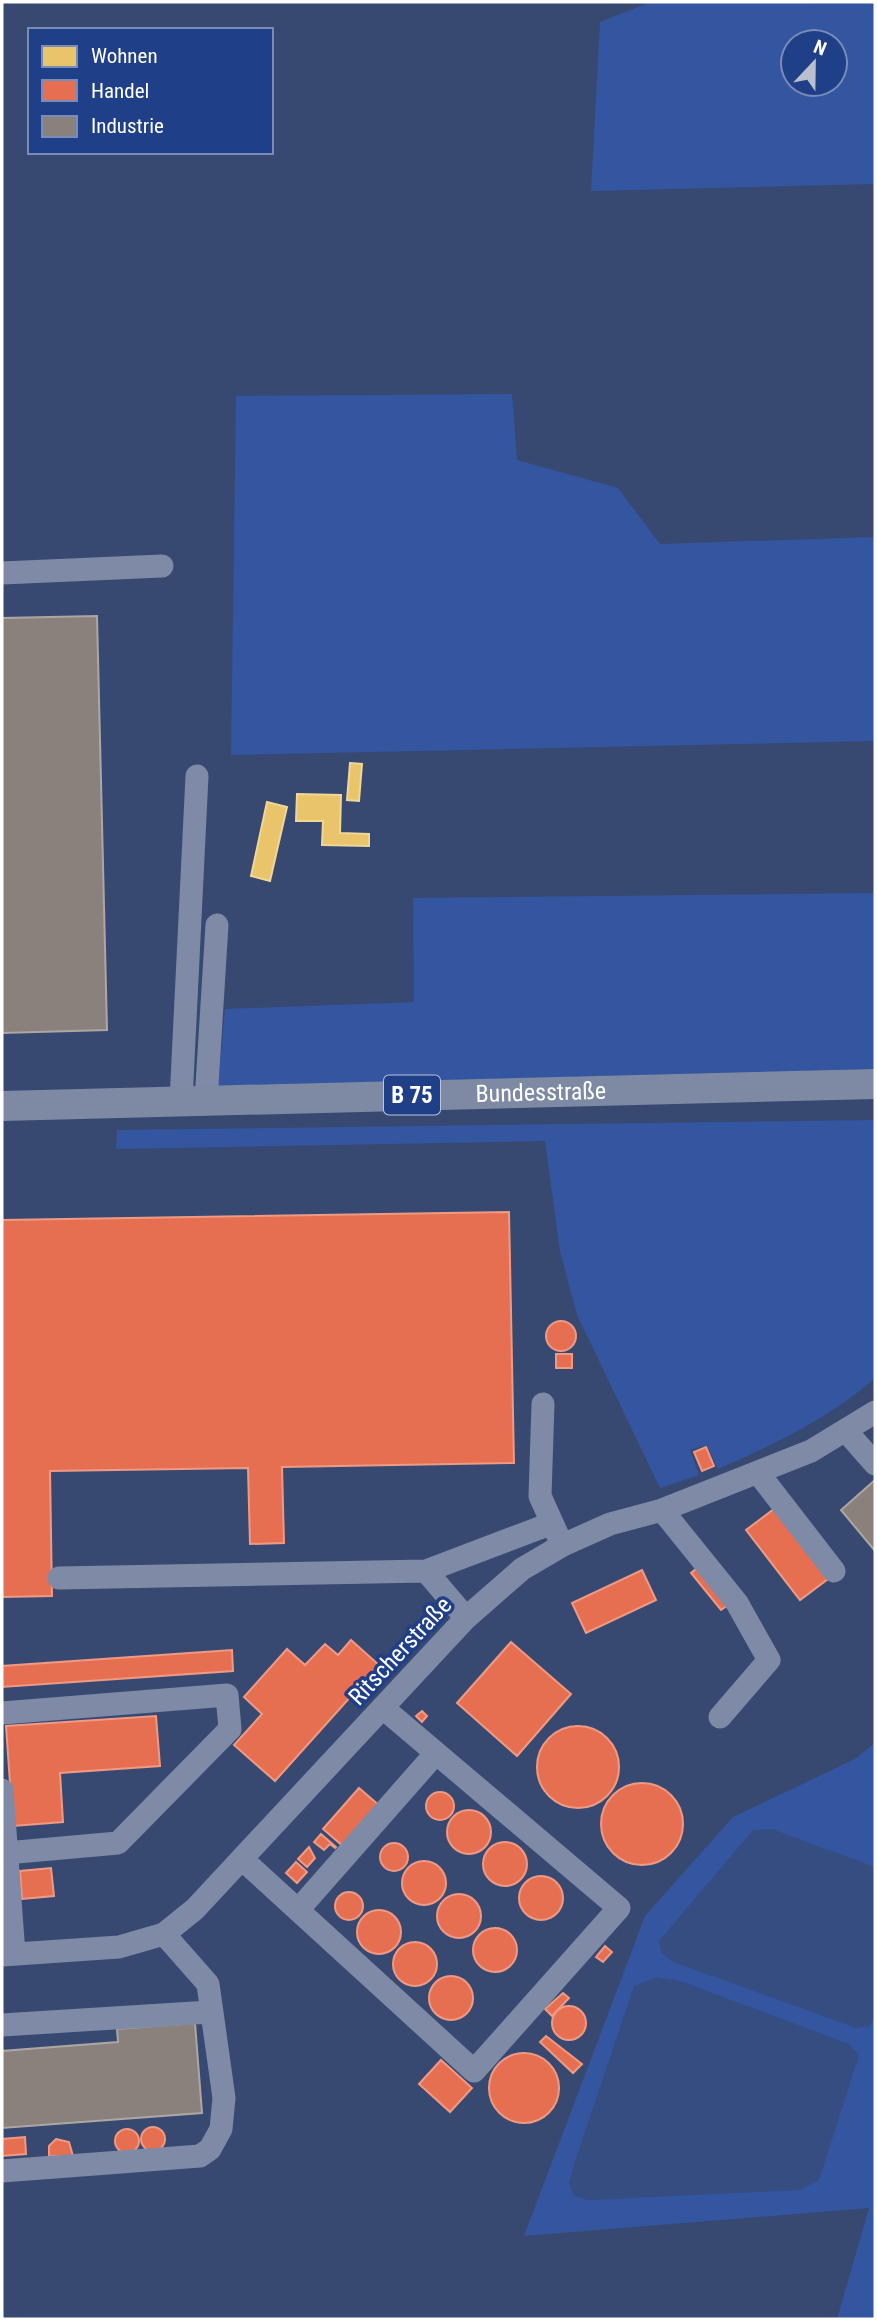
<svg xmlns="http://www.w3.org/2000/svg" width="877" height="2321" viewBox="0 0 877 2321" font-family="'Roboto Condensed',sans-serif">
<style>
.green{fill:#34559f;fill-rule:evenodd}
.water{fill:#364d82}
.homes{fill:#e9c46a;stroke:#f0d697;stroke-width:2}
.shops{fill:#e76f51;stroke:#ee9a85;stroke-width:2}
.industry{fill:#8a817c;stroke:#ada7a3;stroke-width:2}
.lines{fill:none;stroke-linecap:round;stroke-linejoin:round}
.minor{stroke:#7f8aa6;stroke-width:23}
.major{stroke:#7e8aa4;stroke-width:30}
.labels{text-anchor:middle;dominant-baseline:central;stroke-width:7;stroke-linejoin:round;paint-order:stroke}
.shield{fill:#203f89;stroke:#bcc5dc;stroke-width:2}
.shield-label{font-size:23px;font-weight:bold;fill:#fff}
.street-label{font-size:24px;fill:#fff;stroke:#203f89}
</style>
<rect width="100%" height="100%" fill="#384971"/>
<path class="green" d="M651,2L875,4V184L591,191L600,22ZM835,42V84H793V42Z
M512,394L517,460L618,488L660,544L875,537V741L231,755L236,396Z
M875,893V1069L218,1086L225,1009L414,1002L413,898Z
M875,1120V1378C829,1419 774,1444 718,1469L707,1445L690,1450L699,1475L660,1488L577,1315L560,1251L545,1141L116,1149L117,1130Z
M875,1743V2319H837L869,2208L524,2236L645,1916L733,1817L855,1759Z"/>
<path class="water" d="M772,1829L875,1867V2019L869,2026L856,2028L671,1961L662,1953L659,1941L753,1830Z
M656,1977L680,1981L849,2044L859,2055L819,2180L800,2190L588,2200L574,2196L569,2184L574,2164L634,1986Z"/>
<path class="homes" d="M350,763L362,764L359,801L347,800Z
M297,794L341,795L340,833L369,834V846L322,845L323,821H296Z
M267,802L287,807L270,881L251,876Z"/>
<path class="shops" d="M509,1212L514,1463L282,1467L284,1543L250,1544L248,1468L50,1471L52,1596L2,1597V1220Z
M546 1336a15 15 0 1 1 30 0a15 15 0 1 1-30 0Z
M556,1354H572V1368H556Z
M706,1447L714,1466L702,1471L694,1452Z
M774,1509L828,1579L800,1600L746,1530Z
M701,1565L731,1603L721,1610L691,1573Z
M642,1570L656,1600L586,1633L572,1603Z
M351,1640L379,1665L275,1781L234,1745L262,1714L244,1697L287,1649L305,1665L325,1644L338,1655Z
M511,1642L571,1694L517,1756L457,1703Z
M232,1650L233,1671L2,1687V1666Z
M422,1711L427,1716L422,1722L416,1716Z
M156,1716L160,1766L60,1773L63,1822L13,1826L6,1726Z
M537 1767a41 41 0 1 1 82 0a41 41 0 1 1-82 0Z
M601 1824a41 41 0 1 1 82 0a41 41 0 1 1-82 0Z
M359,1788L380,1806L344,1847L323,1829Z
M426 1806a14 14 0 1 1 28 0a14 14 0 1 1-28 0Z
M447 1832a22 22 0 1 1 44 0a22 22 0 1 1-44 0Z
M321,1834L336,1847L335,1848L330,1844L324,1850L314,1842Z
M483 1864a22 22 0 1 1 44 0a22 22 0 1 1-44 0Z
M380 1857a14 14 0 1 1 28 0a14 14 0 1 1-28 0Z
M309,1847L315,1858L307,1867L298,1859Z
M402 1883a22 22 0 1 1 44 0a22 22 0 1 1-44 0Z
M296,1862L307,1872L297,1883L286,1873Z
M51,1868L54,1896L22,1899L20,1871Z
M519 1898a22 22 0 1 1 44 0a22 22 0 1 1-44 0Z
M335 1906a14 14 0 1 1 28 0a14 14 0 1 1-28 0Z
M437 1916a22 22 0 1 1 44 0a22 22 0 1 1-44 0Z
M357 1932a22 22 0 1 1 44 0a22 22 0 1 1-44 0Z
M473 1950a22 22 0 1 1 44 0a22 22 0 1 1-44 0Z
M393 1964a22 22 0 1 1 44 0a22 22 0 1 1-44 0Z
M605,1946L612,1952L603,1962L596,1957Z
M429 1998a22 22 0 1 1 44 0a22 22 0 1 1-44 0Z
M563,1993L569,1998L552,2016L545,2009Z
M552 2023a17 17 0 1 1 34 0a17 17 0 1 1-34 0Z
M546,2036L582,2064L573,2073L540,2042Z
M489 2088a35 35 0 1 1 70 0a35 35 0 1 1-70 0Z
M441,2060L472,2088L450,2112L419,2084Z
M141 2139a12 12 0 1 1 24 0a12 12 0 1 1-24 0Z
M115 2141a12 12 0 1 1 24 0a12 12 0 1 1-24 0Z
M25,2137L26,2154L2,2156V2139Z
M56,2139L69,2142L73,2156H49V2146Z"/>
<path class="industry" d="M97,616L107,1030L2,1033V618Z
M875,1480V1551L841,1510Z
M195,2023L202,2113L2,2128V2051L118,2042L117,2029Z"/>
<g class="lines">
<path class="minor" d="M2,573L162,566
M181,1101L197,776
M206,1101L217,925
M543,1404L540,1496L558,1536
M846,1431L875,1464
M759,1474L834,1571
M662,1510L737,1603L769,1660L720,1717
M426,1571L466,1618
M59,1578L426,1571L550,1524
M2,1713L227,1695L230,1729L118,1843L6,1853
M2,1790L14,1954
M242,1859L474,2071L619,1908L383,1708
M298,1910L436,1753
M2,1955L119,1947L164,1934L195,1909L466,1618L522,1569L563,1545L610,1524L662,1510L811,1451L875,1412
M2,2025L210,2012
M2,2171L200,2156L210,2149L221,2129L224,2098L208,1984L164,1934"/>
<path class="major" id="s1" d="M2,1106L875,1084"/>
</g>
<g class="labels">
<rect class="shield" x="384" y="1075.5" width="56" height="39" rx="5"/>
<g class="shield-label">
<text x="412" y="1095">B 75</text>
</g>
<g class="street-label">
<text stroke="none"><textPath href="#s1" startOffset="539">Bundesstraße</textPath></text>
<text transform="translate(400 1651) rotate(-47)">Ritscherstraße</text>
</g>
</g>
<rect width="877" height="2321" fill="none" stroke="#ffffff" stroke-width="7"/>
<rect x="28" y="28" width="245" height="126" fill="#203f89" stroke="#798cb8" stroke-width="2"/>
<rect x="42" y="46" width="35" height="21" fill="#e9c46a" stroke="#798cb8" stroke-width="2"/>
<text x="91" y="63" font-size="21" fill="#ffffff">Wohnen</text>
<rect x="42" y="80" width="35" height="21" fill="#e76f51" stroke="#798cb8" stroke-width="2"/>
<text x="91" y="98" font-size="21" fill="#ffffff">Handel</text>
<rect x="42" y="116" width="35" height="21" fill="#8a817c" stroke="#798cb8" stroke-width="2"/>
<text x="91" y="133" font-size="21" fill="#ffffff">Industrie</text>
<g transform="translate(814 63) rotate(22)"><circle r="33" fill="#203f89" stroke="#798cb8" stroke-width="2"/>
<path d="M0-5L12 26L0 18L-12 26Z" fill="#b9bfcd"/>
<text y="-10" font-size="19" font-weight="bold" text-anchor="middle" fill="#ffffff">N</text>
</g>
</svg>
